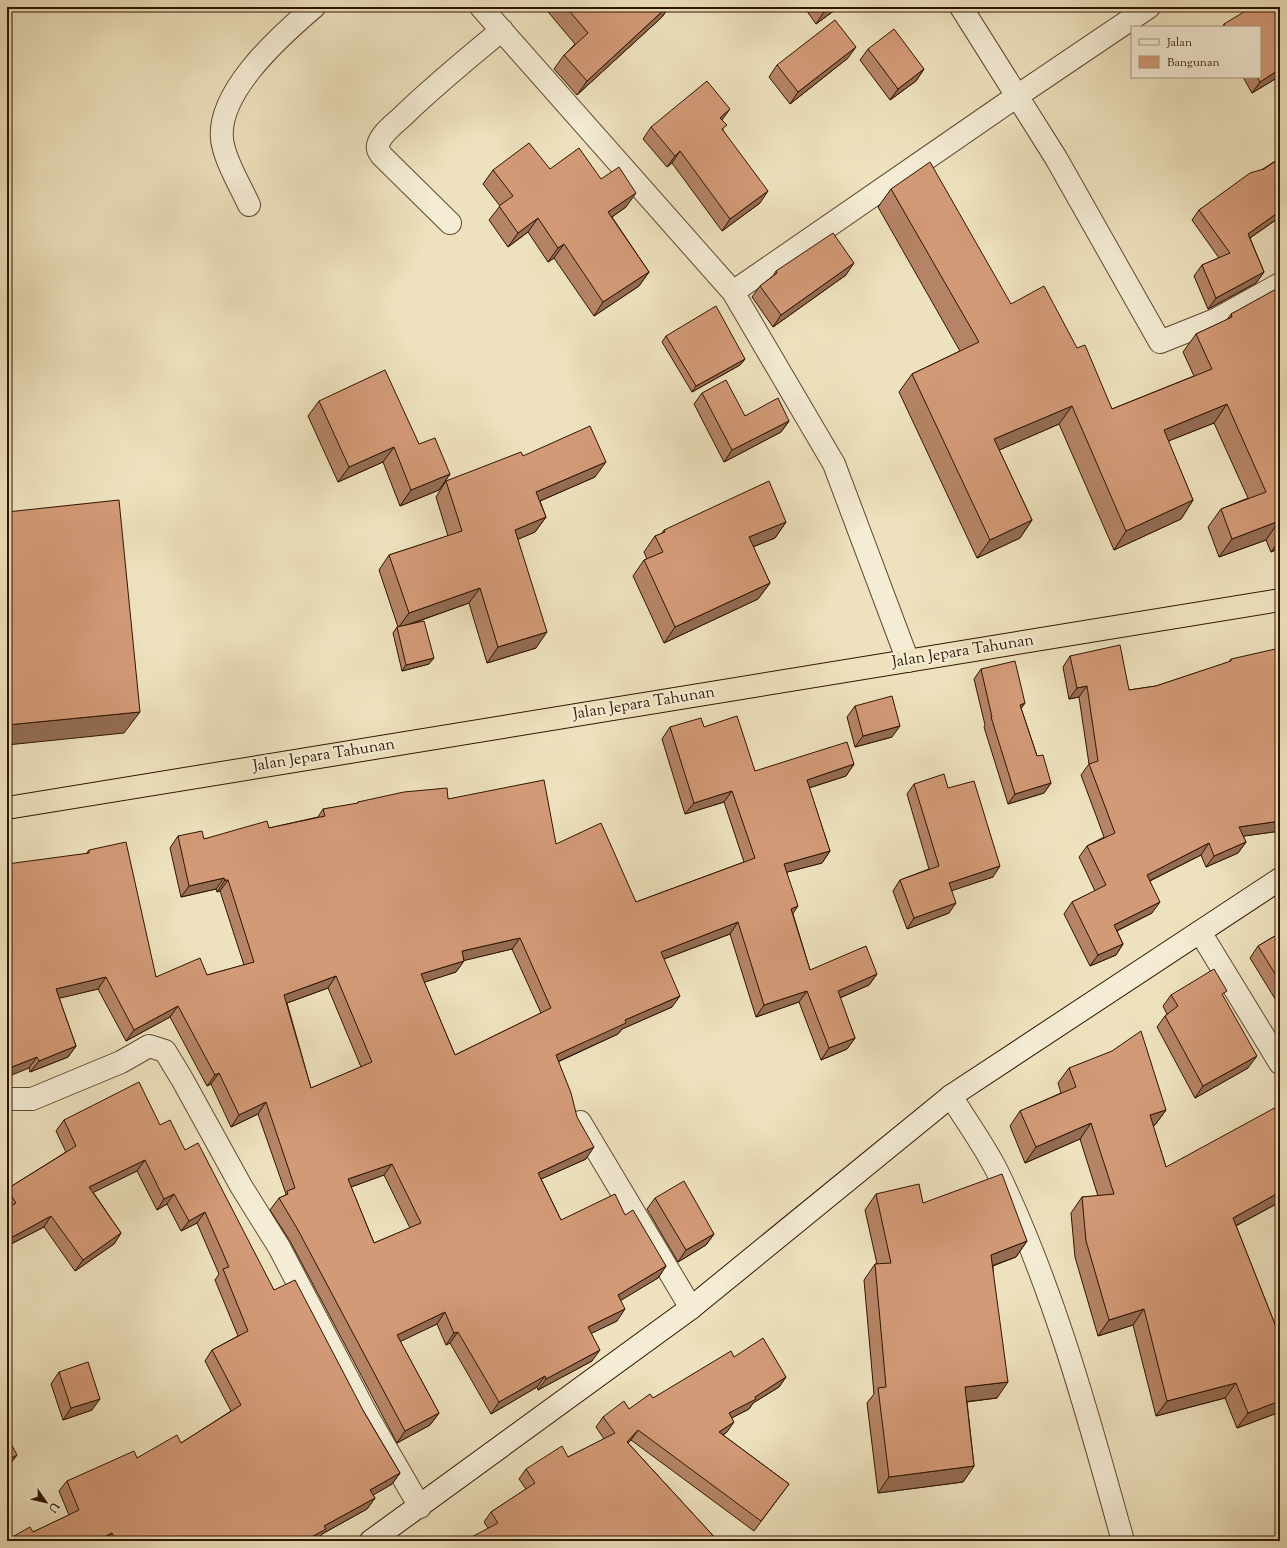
<svg xmlns="http://www.w3.org/2000/svg" width="1287" height="1548" viewBox="0 0 1287 1548" font-family="'Sorts Mill Goudy',serif">
<style>
.lines{fill:none;stroke-linecap:round;stroke-linejoin:round}
.minor-casing{stroke:#604830;stroke-width:24}
.secondary-casing{stroke:#301400;stroke-width:24}
.trunk-casing{stroke:#301400;stroke-width:24}
.minor{stroke:#f4ecd5;stroke-width:22}
.secondary{stroke:#f4ecd5;stroke-width:22}
.trunk{stroke:#eee2be;stroke-width:22}
.wall{fill:#b58466;stroke:#301400;fill-rule:evenodd}
.shaded-wall{fill:#946c53;stroke:#301400}
.building{fill:#d39a77;stroke:#301400;fill-rule:evenodd}
.labels{text-anchor:middle;dominant-baseline:central;stroke-width:4;stroke-linejoin:round;paint-order:stroke}
.street-label{font-size:16px;fill:#301400;stroke:#f4ecd5}
</style>
<rect width="100%" height="100%" fill="#eee2be"/>
<filter id="stains"><feTurbulence type="fractalNoise" baseFrequency=".005" numOctaves="4"/><feColorMatrix values="0 0 0 0 .2 0 0 0 0 .09 0 0 0 0 .02 0 0 0 .5 -.17"/></filter>
<radialGradient id="worn" r=".72"><stop offset=".6" stop-color="#630" stop-opacity="0"/><stop offset="1" stop-color="#630" stop-opacity=".3"/></radialGradient>
<g class="lines">
<defs>
<path id="minor" d="M481,7L733,292L834,464L908,661
M961,7L1056,158L1160,342L1215,320L1280,284
M249,205C241,187 229,168 224,149C208,99 280,36 314,7
M450,223L382,156C379,152 377,150 378,145C381,133 396,123 404,115C435,85 468,58 502,30
M733,292L1017,96L1149,7
M1200,932L1280,1063
M951,1096C966,1121 984,1145 997,1171C1054,1289 1088,1415 1123,1541
M7,1099H32L121,1062L149,1046L165,1051L182,1079L241,1186L279,1247L368,1417L420,1507
M580,1122L691,1308"/>
<path id="secondary" d="M371,1541L691,1308L951,1096L1280,879"/>
<path id="trunk" d="M7,808L1280,600"/>
</defs>
<use href="#minor" class="minor-casing"/>
<use href="#secondary" class="secondary-casing"/>
<use href="#trunk" class="trunk-casing"/>
<use href="#minor" class="minor"/>
<use href="#secondary" class="secondary"/>
<use href="#trunk" class="trunk"/>
</g>
<path class="wall" d="M544,7H669L662,17L577,95L554,69L564,55L575,44Z
M804,7H839L816,24Z
M1280,7V76L1252,93L1243,77H1260V27H1222L1224,24Z
M868,49L924,69L916,81L890,100L860,60Z
M848,58L790,104L769,77L777,65Z
M722,120L723,130L760,203L722,231L672,163L667,167L643,139L651,127Z
M1280,158V217L1250,238L1264,272L1256,283L1208,309L1194,276L1202,265L1219,258L1192,220L1199,210Z
M550,169L601,179L626,207L612,217L649,272L639,286L594,316L554,258L548,262L528,232L508,247L489,220L500,206L483,184L493,170Z
M891,189L1011,304L1077,348L1112,409L1194,376L1183,352L1196,334L1227,320L1231,314L1280,292V548L1271,552L1266,540L1219,557L1208,527L1221,509L1248,498L1214,423L1168,441L1193,500L1181,519L1114,550L1059,424L999,450L1032,520L1020,538L977,558L899,392L912,374L960,351L878,207Z
M776,271L846,275L773,327L752,297L760,286L773,276Z
M666,336L745,359L740,365L692,392L662,342Z
M702,393L745,416L789,421L781,432L724,462L694,404Z
M319,401L450,474L439,490L400,506L383,462L338,482L308,416Z
M523,456L595,477L540,501L546,517L535,532L518,539L536,648L487,663L469,603L408,625L429,664L402,671L393,633L397,627H398L379,570L389,555L448,536L436,497L446,481Z
M786,522L775,538L753,547L770,583L758,599L664,643L633,576L644,560L647,559L644,552L655,536L661,534L664,530Z
M1070,656L1129,690L1156,686L1229,662L1231,659L1280,831L1243,836L1246,842L1238,853L1206,867L1201,855L1150,881L1152,913L1117,931L1123,944L1116,955L1090,966L1064,914L1072,902L1095,891L1079,857L1087,846L1104,837L1081,775L1089,764L1079,697L1069,699L1063,667Z
M981,669L1025,703L1021,708L1037,756L1051,783L1044,793L1008,804L984,727L985,725L974,679Z
M855,706L892,737L855,747L847,717Z
M670,727H704L755,771L854,764L846,776L809,788L830,851L822,863L787,872L793,914L810,970L877,974L869,985L840,998L855,1038L847,1049L821,1060L799,1002L756,1017L730,934L664,959L672,1007L622,1029L618,1034L558,1062L586,1159L541,1179L561,1220L625,1215L666,1266L658,1278L620,1300L617,1321L591,1333L592,1361L538,1390L537,1387L491,1414L450,1343L446,1345L437,1324L400,1341L439,1413L430,1425L397,1443L290,1241L270,1210L279,1198L284,1196L286,1194L258,1114L231,1127L211,1084L207,1086L170,1017L126,1041L98,989L59,998L76,1046L68,1057L30,1072L29,1068L86,854L89,850L156,977L207,975L244,965L220,891L217,892L216,889L181,897L170,848L178,836L204,839L269,828L318,817L323,809L357,804L358,802L448,799L556,844L636,902L744,862L724,802L685,814L662,739ZM512,949L541,1013L455,1055L424,982L456,972L464,960ZM328,988L361,1067L311,1088L287,1003ZM384,1175L410,1228L374,1243L351,1187Z
M914,784L948,788L993,877L952,890L949,913L907,929L893,891L900,880L929,869L907,794Z
M1280,933V1001L1277,1002L1250,958L1258,946Z
M1171,995L1223,996L1248,1068L1195,1098L1157,1027L1165,1016L1167,1014L1163,1006Z
M1069,1068L1166,1110L1155,1125L1153,1126L1166,1167L1280,1202L1236,1226L1280,1337V1412L1237,1428L1225,1398L1156,1416L1133,1325L1098,1336L1075,1257L1071,1213L1082,1197L1098,1196L1080,1139L1025,1163L1010,1126L1020,1111L1061,1093L1058,1083Z
M64,1120L160,1125L185,1150L274,1290L364,1412L400,1473L392,1484L373,1495L375,1498L367,1509L322,1534L318,1539L315,1541H7L33,1532L69,1515L59,1491L67,1481L181,1443L231,1411L205,1361L212,1350L238,1336L215,1280L219,1274L197,1223L181,1231L167,1204L157,1210L137,1171L93,1192L121,1233L114,1244L75,1271L44,1227L7,1246V1189L66,1152L56,1131Z
M876,1194L923,1203L1027,1241L1016,1257L993,1266L997,1398L967,1402L974,1466L963,1482L878,1493L867,1403L874,1394L864,1280L875,1264H877L865,1210Z
M655,1198L714,1234L706,1245L678,1262L647,1209Z
M734,1357L786,1377L779,1387L753,1403L749,1409L731,1418L727,1432L723,1435L789,1484L754,1531L631,1440L628,1443L718,1541L488,1528L484,1522L491,1512L526,1489L519,1479L526,1469L568,1457L604,1439L596,1427L603,1417L629,1409L653,1398Z
M59,1372L92,1410L63,1420L51,1384Z"/>
<path class="shaded-wall" d="M667,7H669L662,17L577,95L587,81Z
M831,7H839L816,24L824,12Z
M856,47L848,58L790,104L798,92Z
M924,69L916,81L890,100L898,89Z
M1280,69V76L1252,93L1260,82Z
M730,109L722,120L720,118Z
M680,151L672,163L667,167L675,156Z
M768,191L760,203L722,231L730,219Z
M636,193L626,207L599,226L608,212Z
M1280,211V217L1241,244L1248,234Z
M538,218L528,232L508,247L518,233Z
M564,244L554,258L548,262L558,248Z
M854,263L846,275L773,327L781,315Z
M649,272L639,286L594,316L603,302Z
M1264,272L1256,283L1208,309L1216,298Z
M745,359L740,365L692,392L696,386Z
M1227,404L1214,423L1151,448L1164,430Z
M1072,406L1059,424L981,458L994,439Z
M789,421L781,432L724,462L732,450Z
M394,447L383,462L338,482L349,467Z
M606,462L595,477L526,507L536,492Z
M450,474L439,490L400,506L411,490Z
M1193,500L1181,519L1114,550L1126,531Z
M546,517L535,532L505,545L515,530Z
M1032,520L1020,538L977,558L990,540Z
M1279,521L1266,540L1219,557L1232,539Z
M786,522L775,538L737,553L749,537Z
M1280,540V548L1271,552Z
M770,583L758,599L664,643L675,627Z
M480,588L469,603L398,628L409,613Z
M547,632L536,648L487,663L498,647Z
M434,658L429,664L402,671L406,665Z
M1087,686L1079,697L1069,699L1077,688Z
M1025,703L1018,713L1020,705Z
M140,712L124,733L7,745V725Z
M900,726L892,737L855,747L863,736Z
M854,764L846,776L799,791L807,780Z
M1051,783L1044,793L1008,804L1015,794Z
M732,791L724,802L685,814L694,803Z
M1280,821V831L1231,838L1239,827Z
M1246,842L1238,853L1206,867L1214,856Z
M1209,843L1201,855L1139,886L1147,875Z
M830,851L822,863L776,875L784,864Z
M1000,866L993,877L942,894L949,883Z
M224,878L216,889L181,897L189,886Z
M225,880H228L220,891L217,892Z
M1160,902L1152,913L1106,936L1114,925Z
M956,903L949,913L907,929L914,918Z
M798,906L790,918L791,909Z
M738,922L730,934L653,963L661,952Z
M520,938L512,949L454,963L462,951Z
M1123,944L1116,955L1090,966L1098,955Z
M464,961L456,972L413,986L421,974Z
M877,974L869,985L830,1002L838,991Z
M336,976L328,988L276,1007L284,995Z
M106,977L98,989L48,1001L56,989Z
M807,991L799,1002L756,1017L764,1005Z
M680,996L672,1007L622,1029L618,1034L548,1066L556,1055L625,1020Z
M178,1006L170,1017L126,1041L134,1030Z
M855,1038L847,1049L821,1060L829,1048Z
M76,1046L68,1057L30,1072L39,1061Z
M1257,1056L1248,1068L1195,1098L1203,1086Z
M37,1057L29,1068L7,1077V1069Z
M219,1073L211,1084L207,1086L215,1075Z
M266,1102L258,1114L231,1127L239,1115Z
M1166,1110L1155,1125L1139,1131L1150,1115Z
M1091,1123L1080,1139L1025,1163L1036,1147Z
M594,1147L586,1159L530,1184L538,1173Z
M145,1160L137,1171L82,1198L89,1187Z
M392,1164L384,1175L340,1191L348,1179Z
M1280,1192V1202L1222,1233L1233,1218Z
M174,1194L167,1204L157,1210L164,1199Z
M205,1212L197,1223L181,1231L189,1221Z
M51,1216L44,1227L7,1246V1240Z
M121,1233L114,1244L75,1271L83,1260Z
M714,1234L706,1245L678,1262L686,1250Z
M1027,1241L1016,1257L980,1270L991,1255Z
M666,1266L658,1278L610,1307L618,1295Z
M625,1309L617,1321L580,1339L588,1327Z
M1144,1309L1133,1325L1098,1336L1109,1320Z
M445,1312L437,1324L389,1347L397,1335Z
M458,1332L450,1343L446,1345L454,1333Z
M600,1350L592,1361L538,1390L546,1379Z
M545,1376L537,1387L491,1414L499,1402Z
M786,1377L779,1387L753,1403L749,1409L722,1423L729,1413Z
M1008,1382L997,1398L954,1403L965,1387Z
M1236,1383L1225,1398L1156,1416L1167,1401Z
M100,1399L92,1410L63,1420L71,1408Z
M1280,1401V1412L1237,1428L1248,1413Z
M439,1413L430,1425L397,1443L405,1431Z
M734,1422L727,1432L712,1442L719,1432Z
M638,1430L631,1440L620,1452L627,1442Z
M17,1455L9,1466L7,1467V1460Z
M974,1466L963,1482L878,1493L889,1477Z
M400,1473L392,1484L363,1501L370,1490Z
M375,1498L367,1509L322,1534L318,1539L315,1541H304L324,1526Z
M112,1533L106,1541H97L98,1540Z
M96,1537L93,1541H87Z"/>
<path class="building" d="M566,7H667L587,81L564,55L588,33Z
M821,7H831L824,12Z
M1252,7H1280V69L1260,82L1257,77H1260V27H1226L1224,24Z
M835,20L856,47L798,92L777,65Z
M894,29L924,69L898,89L868,49Z
M707,81L730,109L720,118L727,125L722,129L768,191L730,219L680,151L675,156L651,127Z
M529,143L550,169L579,148L601,179L619,167L636,193L608,212L649,272L603,302L564,244L558,248L538,218L518,233L499,206L513,196L493,170Z
M1280,158V211L1248,234L1264,272L1216,298L1202,265L1230,253L1199,210L1250,173L1264,169Z
M930,162L1011,304L1044,286L1077,348L1085,345L1112,409L1212,369L1196,334L1232,317L1231,314L1278,288L1280,292V524L1279,521L1232,539L1221,509L1266,492L1227,404L1164,430L1193,500L1126,531L1072,406L994,439L1032,520L990,540L912,374L979,342L891,189Z
M833,233L854,263L781,315L760,286L777,273L776,271Z
M716,306L745,359L696,386L666,336Z
M385,370L419,444L435,438L450,474L411,490L394,447L349,467L319,401Z
M726,380L745,416L778,398L789,421L732,450L702,393Z
M590,426L606,462L536,492L546,517L515,530L547,632L498,647L480,588L409,613L389,555L462,531L446,481L521,452L523,456Z
M769,481L786,522L749,537L770,583L675,627L644,560L663,552L655,536L665,532L664,530Z
M119,500L140,712L7,725V512Z
M424,621L434,658L406,665L397,627Z
M1120,645L1129,690L1156,686L1231,661V659L1280,648V821L1239,827L1246,842L1214,856L1209,843L1147,875L1160,902L1114,925L1123,944L1098,955L1072,902L1106,885L1087,846L1115,833L1089,764L1098,761L1087,686L1077,688L1070,656Z
M1015,661L1025,703L1020,705L1037,756L1043,755L1051,783L1015,794L991,717H992L981,669Z
M892,696L900,726L863,736L855,706Z
M737,716L755,771L847,742L854,764L807,780L830,851L784,864L798,906L791,909L810,970L866,946L877,974L838,991L855,1038L829,1048L807,991L764,1005L738,922L661,952L680,996L625,1020L626,1023L556,1055L571,1093L577,1117L594,1147L538,1173L561,1220L615,1194L625,1215L633,1210L666,1266L618,1295L625,1309L588,1327L600,1350L546,1379L545,1376L499,1402L458,1332L454,1333L445,1312L397,1335L439,1413L405,1431L298,1230L279,1198L288,1194L287,1191L295,1188L266,1102L239,1115L219,1073L215,1075L178,1006L134,1030L106,977L56,989L76,1046L39,1061L37,1057L7,1069V864L89,853V850L126,842L156,977L200,958L207,975L254,962L228,880H225L224,878L189,886L178,836L202,831L204,839L267,821L269,828L325,816L323,809L358,803V802L404,792L447,788L448,799L544,780L556,844L601,823L636,902L755,858L732,791L694,803L670,727L701,718L704,727ZM520,938L551,1008L455,1055L421,974L464,961L462,951ZM336,976L372,1062L311,1088L284,995ZM392,1164L421,1223L374,1243L348,1179Z
M944,774L948,788L974,781L1000,866L949,883L956,903L914,918L900,880L939,866L914,784Z
M1280,933V982L1258,946Z
M1214,969L1227,991L1222,994L1257,1056L1203,1086L1165,1016L1178,1006L1171,995Z
M1141,1031L1166,1110L1150,1115L1166,1167L1280,1105V1192L1233,1218L1280,1337V1401L1248,1413L1236,1383L1167,1401L1144,1309L1109,1320L1086,1241L1082,1197L1114,1194L1091,1123L1036,1147L1020,1111L1076,1087L1069,1068L1112,1051Z
M139,1082L160,1125L170,1120L185,1150L198,1143L274,1290L295,1280L364,1412L400,1473L370,1490L375,1498L324,1526L326,1529L304,1541H116L112,1533L98,1540L96,1537L87,1541H7V1540L30,1527L33,1532L79,1510L67,1481L134,1451L137,1458L177,1435L181,1443L241,1405L212,1350L248,1331L223,1269L229,1267L205,1212L189,1221L174,1194L164,1199L145,1160L89,1187L121,1233L83,1260L51,1216L7,1240V1208L16,1203L7,1189L76,1146L64,1120Z
M1002,1174L1027,1241L991,1255L1008,1382L965,1387L974,1466L889,1477L878,1388L886,1387L875,1264L891,1263L876,1194L919,1184L923,1203Z
M684,1181L714,1234L686,1250L655,1198Z
M763,1338L786,1377L755,1397L756,1399L729,1413L734,1422L719,1432L789,1484L761,1521L638,1430L627,1442L718,1541H464L498,1523L491,1512L535,1483L526,1469L562,1446L568,1457L615,1433L603,1417L624,1401L629,1409L650,1394L653,1398L731,1351L734,1357Z
M88,1362L100,1399L71,1408L59,1372Z
M7,1436L17,1455L7,1460Z"/>
<g class="labels">
<g class="street-label">
<text transform="translate(963 652) rotate(-9)">Jalan Jepara Tahunan</text>
<text transform="translate(644 704) rotate(-9)">Jalan Jepara Tahunan</text>
<text transform="translate(324 756) rotate(-9)">Jalan Jepara Tahunan</text>
</g>
</g>
<rect width="1287" height="1548" fill="none" stroke="#eee2be" stroke-width="24"/>
<rect x="8" y="8" width="1271" height="1532" fill="none" stroke="#301400" stroke-width="2"/>
<rect x="12" y="12" width="1263" height="1524" fill="none" stroke="#301400"/>
<rect x="1131" y="26" width="130" height="52" fill="#f4ecd5" stroke="#a69680"/>
<rect x="1139" y="39" width="20" height="6" fill="#f4ecd5" stroke="#a69680"/>
<text x="1167" y="46" font-size="12" fill="#301400">Jalan</text>
<rect x="1139" y="56" width="20" height="12" fill="#d39a77" stroke="#a69680"/>
<text x="1167" y="66" font-size="12" fill="#301400">Bangunan</text>
<g transform="translate(46 1502) rotate(124)" stroke="#f4ecd5" stroke-width="3" paint-order="stroke">
<path d="M0-3L7 15L0 10L-7 15Z" fill="#301400"/>
<text y="-6" font-size="11" font-weight="bold" text-anchor="middle" fill="#301400">U</text>
</g>
<rect width="100%" height="100%" filter="url(#stains)"/>
<rect width="100%" height="100%" fill="url(#worn)"/>
</svg>
